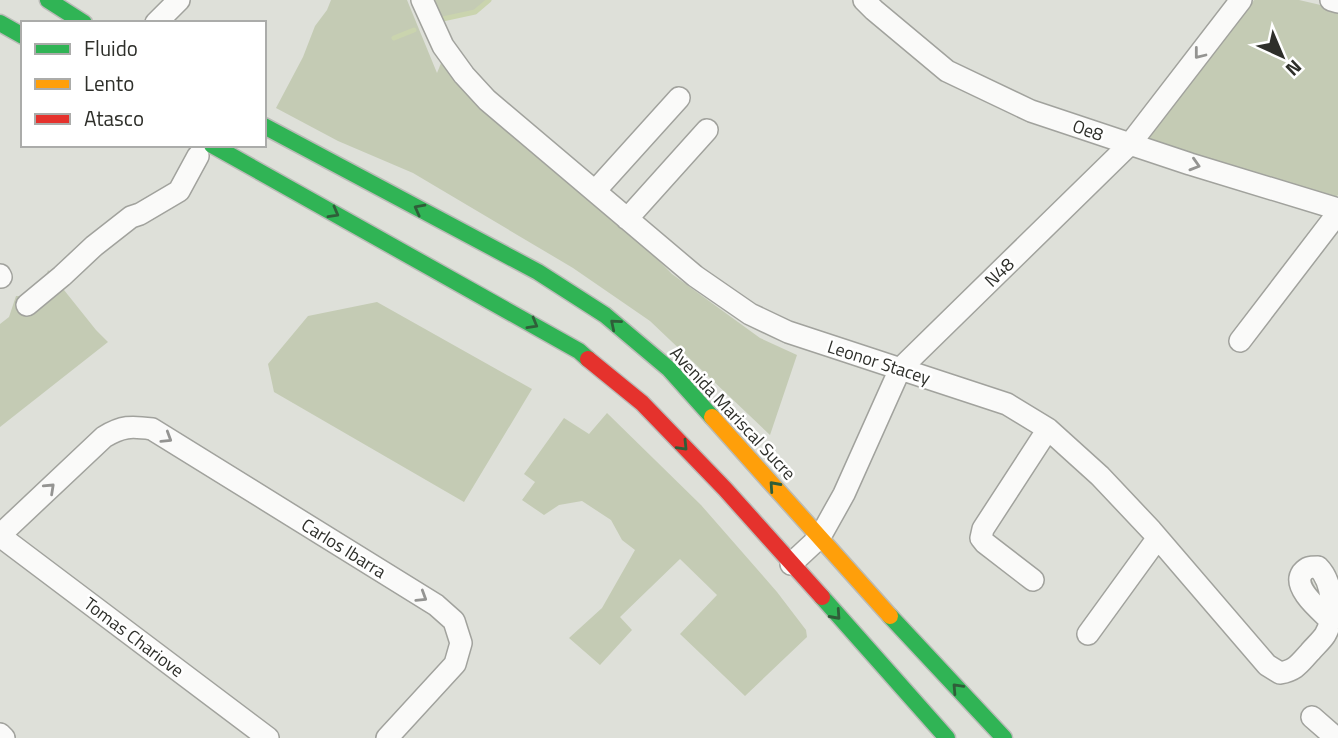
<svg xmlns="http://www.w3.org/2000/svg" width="1338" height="738" viewBox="0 0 1338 738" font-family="'Titillium Web',sans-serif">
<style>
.green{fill:#c4cbb4}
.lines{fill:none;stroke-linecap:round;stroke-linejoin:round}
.stream{stroke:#cad4ae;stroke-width:5}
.street-casing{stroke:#a1a29d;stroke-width:24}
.fast-casing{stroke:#babbb7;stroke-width:19}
.slow-casing{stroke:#babbb7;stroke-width:19}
.jam-casing{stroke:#babbb7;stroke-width:19}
.street{stroke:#fafaf9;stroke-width:21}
.fast{stroke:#30b455;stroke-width:16}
.slow{stroke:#ff9f0a;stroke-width:16}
.jam{stroke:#e5322d;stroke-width:16}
.oneway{stroke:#949492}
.oneway2{stroke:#2f5e39}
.labels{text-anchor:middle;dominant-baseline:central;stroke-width:5;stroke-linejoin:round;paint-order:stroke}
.street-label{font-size:18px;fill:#2e2f2a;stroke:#fff}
</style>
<rect width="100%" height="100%" fill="#dee0d9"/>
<path class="green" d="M331,0H407L437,73L446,51L592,192L672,274L760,338L797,355L770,435L650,321L573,268L413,173L338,141L276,108L303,57L315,26L327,10Z
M435,0H489L475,12L441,18Z
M1254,0H1299L1338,9V195L1330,203L1142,141Z
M48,270L96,330L108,342L0,427V324L9,317L16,296C40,297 42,292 48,270Z
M377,302L532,389L464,502L274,392L268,364L308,316Z
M607,413L701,505L777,592L806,630L807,637L745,696L680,634L717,595L680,559L620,617L632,630L600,665L569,638L602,608L635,550L622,540L611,520L582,501L559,505L544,515L522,500L535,482L524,474L564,418L589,434Z"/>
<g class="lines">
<path class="stream" d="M438,20L475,12L489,0
M394,38L414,30"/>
<defs>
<path id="street" d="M422,0L443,46L464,75L487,100L695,276L750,314L788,332L1007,404L1048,429L1100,476L1151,530L1267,665L1280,673C1296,670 1299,664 1310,652C1315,646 1321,641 1325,635C1336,616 1333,582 1318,567C1310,567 1307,567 1302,573C1292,588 1321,611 1331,621
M864,0L874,10L947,71L1031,111L1190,164L1338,209
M1331,0L1338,2
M156,23L179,0
M595,191L679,98
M627,219L707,130
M0,275L1,277
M27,305L62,276L94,246L131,217L140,214L179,191L198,156
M1240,341L1338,213
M0,535L104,437C122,426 131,426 152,429L436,605L454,621L461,643L455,664L387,738
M0,536L268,738
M791,564L820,537L844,494L900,369L1130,144L1241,0
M1033,580L985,543L981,538L983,529L1048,429
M1088,634L1157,539
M1312,717L1336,738
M0,734L4,738"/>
<path id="fast" d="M48,0L84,23
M0,23L23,36
M264,126L538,272L605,315L669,369L712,417
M212,145L579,351L588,359
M822,597L947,738
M890,616L1004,738"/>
<path id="slow" d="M712,417L890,616"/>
<path id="jam" d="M588,359L642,403L725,489L822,597"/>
</defs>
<use href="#street" class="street-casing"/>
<use href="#fast" class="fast-casing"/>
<use href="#slow" class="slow-casing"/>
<use href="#jam" class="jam-casing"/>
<use href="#street" class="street"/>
<use href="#fast" class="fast"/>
<use href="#slow" class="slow"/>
<use href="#jam" class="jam"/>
</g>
<defs><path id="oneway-chevron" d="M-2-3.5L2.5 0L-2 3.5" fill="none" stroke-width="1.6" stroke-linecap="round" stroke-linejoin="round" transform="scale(1.75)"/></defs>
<g class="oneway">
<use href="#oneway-chevron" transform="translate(1199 54) rotate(128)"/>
<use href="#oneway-chevron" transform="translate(1195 165) rotate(17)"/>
<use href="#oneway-chevron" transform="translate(167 438) rotate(32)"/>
<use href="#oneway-chevron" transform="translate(50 488) rotate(-43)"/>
<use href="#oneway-chevron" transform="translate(422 597) rotate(32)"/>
</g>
<g class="oneway2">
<use href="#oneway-chevron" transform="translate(419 209) rotate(-152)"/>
<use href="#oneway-chevron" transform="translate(334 213) rotate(29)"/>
<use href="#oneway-chevron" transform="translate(533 324) rotate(30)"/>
<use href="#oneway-chevron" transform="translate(615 324) rotate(-140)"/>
<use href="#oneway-chevron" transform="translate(683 446) rotate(46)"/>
<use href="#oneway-chevron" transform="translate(774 486) rotate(-132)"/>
<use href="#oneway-chevron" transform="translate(836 615) rotate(48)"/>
<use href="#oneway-chevron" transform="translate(957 688) rotate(-133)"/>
</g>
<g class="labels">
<g class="street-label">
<text transform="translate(1088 130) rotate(19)">Oe8</text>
<text transform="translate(999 272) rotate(-44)">N48</text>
<text transform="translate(879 362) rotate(18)">Leonor Stacey</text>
<text transform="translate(733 413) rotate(47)">Avenida Mariscal Sucre</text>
<text transform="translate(344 548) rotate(32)">Carlos Ibarra</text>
<text transform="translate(134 637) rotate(37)">Tomas Chariove</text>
</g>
</g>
<rect x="21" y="21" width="245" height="126" fill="#ffffff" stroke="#abacaa" stroke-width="2"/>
<rect x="35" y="44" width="35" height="10" fill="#30b455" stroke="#abacaa" stroke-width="2"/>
<text x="84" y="56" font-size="21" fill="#2e2f2a">Fluido</text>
<rect x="35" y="79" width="35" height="10" fill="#ff9f0a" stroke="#abacaa" stroke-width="2"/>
<text x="84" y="91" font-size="21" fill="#2e2f2a">Lento</text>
<rect x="35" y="114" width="35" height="10" fill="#e5322d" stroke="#abacaa" stroke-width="2"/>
<text x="84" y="126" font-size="21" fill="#2e2f2a">Atasco</text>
<g transform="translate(1282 56) rotate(136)" stroke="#ffffff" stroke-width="5" paint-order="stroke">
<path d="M0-5L12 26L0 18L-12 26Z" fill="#2e2f2a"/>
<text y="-10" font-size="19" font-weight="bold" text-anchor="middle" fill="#2e2f2a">N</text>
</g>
</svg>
